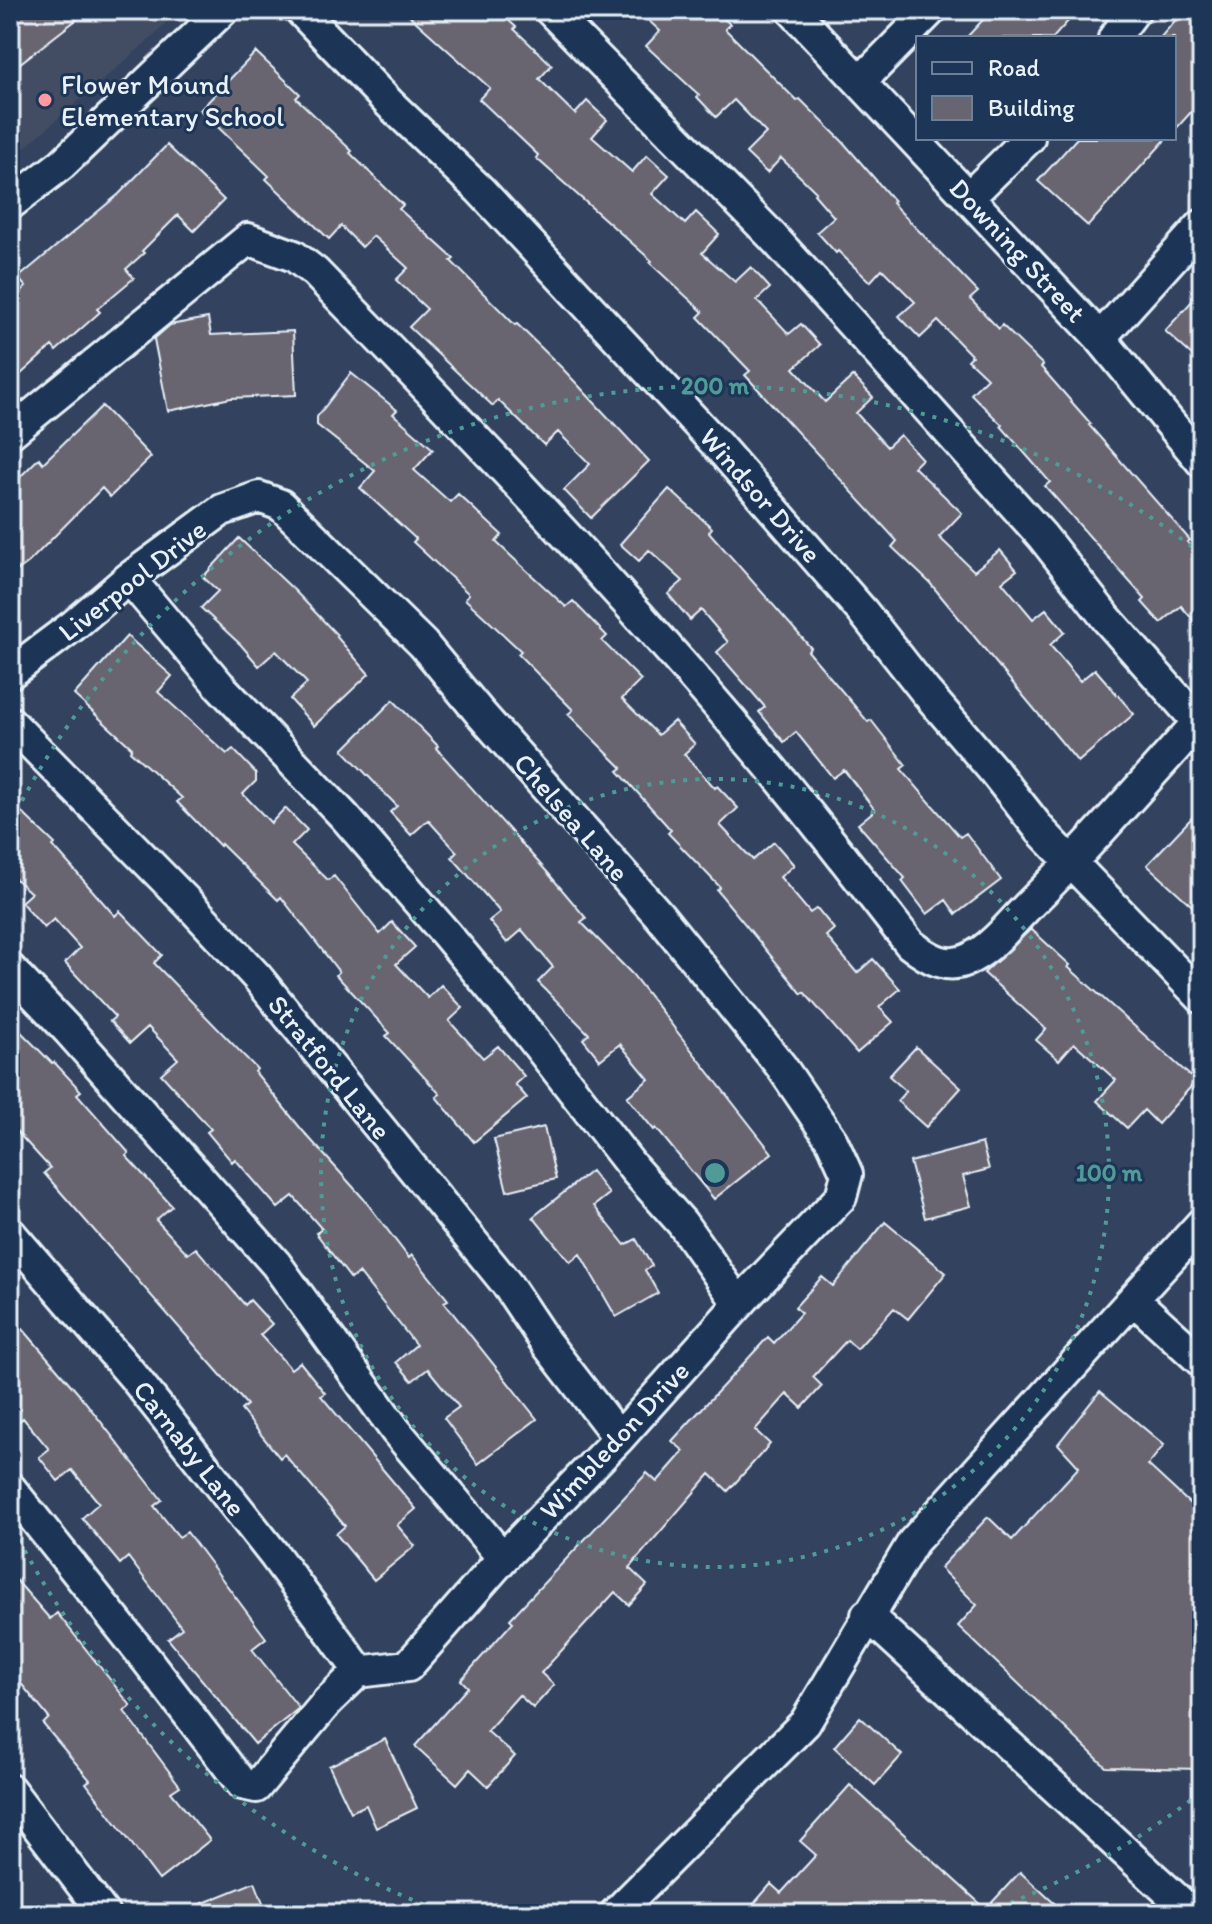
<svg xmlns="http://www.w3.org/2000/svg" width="1212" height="1924" viewBox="0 0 1212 1924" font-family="Itim,sans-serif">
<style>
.built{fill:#434d64}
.building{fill:#676571;stroke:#e8f1f8;stroke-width:2}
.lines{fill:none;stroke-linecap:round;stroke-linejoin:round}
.minor-casing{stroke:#e8f1f8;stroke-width:36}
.minor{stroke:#1d3557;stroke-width:30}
.ring{fill:none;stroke:#509b97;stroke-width:4;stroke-dasharray:4 8}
.poi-dot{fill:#ff9aa2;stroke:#1d3557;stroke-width:3}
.labels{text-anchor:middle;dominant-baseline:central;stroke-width:6;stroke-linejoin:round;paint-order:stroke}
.poi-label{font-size:28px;fill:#e8f1f8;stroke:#1d3557;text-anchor:start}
.street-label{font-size:28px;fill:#e8f1f8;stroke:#1d3557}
.centre{fill:#509b97;stroke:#1d3557;stroke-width:4}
.ring-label{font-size:24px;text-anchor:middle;font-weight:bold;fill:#509b97;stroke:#1d3557;stroke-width:6;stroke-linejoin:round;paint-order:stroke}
</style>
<rect width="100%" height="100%" fill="#33435f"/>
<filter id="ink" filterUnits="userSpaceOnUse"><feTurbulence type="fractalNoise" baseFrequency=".0125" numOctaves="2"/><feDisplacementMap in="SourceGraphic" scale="16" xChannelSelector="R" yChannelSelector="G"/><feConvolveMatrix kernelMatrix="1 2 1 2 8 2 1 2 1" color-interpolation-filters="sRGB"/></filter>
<g filter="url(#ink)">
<path class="built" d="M10,10H178L149,40L10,160Z"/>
<path class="building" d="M10,10H89L10,71Z
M403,10H497L516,27L514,29L552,65L539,79L575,114L587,101L607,120L592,137L632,172L647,155L669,175L652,194L685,224L696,212L719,234L702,253L735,282L751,267L770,288L757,300L789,334L801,324L820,345L794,368L825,402L853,376L873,397L856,413L887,447L900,435L922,459L914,467L962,513L939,537L974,571L1000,550L1017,570L1002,582L1033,619L1046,609L1065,632L1050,645L1080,681L1095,669L1134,714L1078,762L930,583L892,547L897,541L745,375L750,371L698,317L703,312L650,263L652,261L536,158L538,155L479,99L490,88Z
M637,10H714L730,24L725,29L797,101L800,99L843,142L894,201L892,203L978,292L970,299L999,329L1002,325L1043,365L1041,367L1091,424L1089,425L1190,540L1187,542L1202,559V630L1181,606L1161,623L1142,602L1145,599L1045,486L1050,482L1001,426L1002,425L971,394L987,378L968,360L972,356L938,321L920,338L899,316L915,302L882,269L870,282L838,251L836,253L817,232L834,217L814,194L816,192L781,158L767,173L746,153L766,133L734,100L716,117L697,97L699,95L646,46L660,31Z
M992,10H1078L1053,38H966Z
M1184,10H1202V120L1192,111L1174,131V38H1160Z
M256,52L300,94L296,98L352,151L350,153L403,205L399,209L454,259L451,261L515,325L517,324L562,368L649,461L591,518L564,490L590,464L558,432L544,445L498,400L493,406L409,327L427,309L396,280L408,268L373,236L362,247L341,226L329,239L266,179L269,176L200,110Z
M1077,138H1167L1088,226L1038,181Z
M167,145L224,200L194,231L178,215L142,251L144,253L126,269L134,278L97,309L100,312L56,351L52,346L10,384V301L26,287L18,278L119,194Z
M1202,290V364L1165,331Z
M208,318L211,335L293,331L296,395L231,398L168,411L154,339L170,325Z
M351,373L397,410L393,414L433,449L414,470L450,502L458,494L502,535L496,542L566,607L573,601L607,636L602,641L641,680L622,699L658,735L674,721L695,744L684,754L715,788L717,786L738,808L720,825L753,860L774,842L794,865L780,877L810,913L817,908L834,929L826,936L857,973L873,959L900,989L879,1007L893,1022L857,1053L804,992L802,994L717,890L720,887L668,833L671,830L618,771L622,768L568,714L573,710L518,654L521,651L465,599L469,594L413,542L416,539L360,488L375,471L317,425V417Z
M102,406L151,457L110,497L102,488L29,562L10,576V487L39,458L43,463Z
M669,489L712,528L709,532L811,648L808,651L868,722L871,720L906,765L901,769L960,837L966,833L1001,880L956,914L946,900L927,914L902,881L905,878L858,824L875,810L844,770L833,778L796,732L784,742L759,712L765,707L717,652L728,642L701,610L690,620L668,594L683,581L649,550L639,561L620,544Z
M239,538L295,591L337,635L336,636L369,674L314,726L290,699L307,683L276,651L259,666L241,645L201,608L218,591L203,577Z
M127,636L172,676L158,692L227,754L233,749L256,773V781L243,794L271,823L285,808L307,830L292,845L328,880L334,876L380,934L392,922L415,947L396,964L428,998L441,985L463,1008L449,1021L483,1058L498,1046L524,1076L515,1084L527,1098L474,1142L436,1097L440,1094L386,1036L390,1033L336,975L339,972L281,897L278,900L221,844L220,846L177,802L182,798L130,751L132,748L74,695Z
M393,700L438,746L436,748L548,873L586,918L581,922L632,974L772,1153L714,1199L656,1128L654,1130L627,1097L649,1079L620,1044L600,1060L583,1039L589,1034L538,982L553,967L522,930L507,943L489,921L500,912L452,857L457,852L428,820L411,835L390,812L397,806L343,750Z
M10,801L55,844L53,846L115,916L120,911L162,955L154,963L257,1069L255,1072L302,1130L363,1198L409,1258L412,1255L448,1300L444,1302L537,1419L478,1464L444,1418L459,1407L428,1369L412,1381L396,1362L416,1345L359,1273L351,1279L316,1233L322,1229L293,1196L278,1208L235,1159L232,1162L207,1132L211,1129L161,1074L178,1059L148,1027L130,1043L110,1021L115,1017L65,963L80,948L54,919L44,928L21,902L31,893L10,874Z
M1202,807V915L1147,865Z
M1031,929L1070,965L1068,967L1196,1081L1158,1124L1144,1110L1127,1128L1097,1101L1116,1080L1074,1043L1059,1060L1036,1040L1046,1029L984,973Z
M10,1021L52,1063L54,1062L81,1091L77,1094L129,1153L126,1156L172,1206L156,1220L188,1254L196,1248L245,1305L250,1300L272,1324L260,1335L291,1369L300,1362L325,1393L321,1396L416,1509L397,1525L415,1546L374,1580L336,1534L345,1526L284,1454L280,1458L241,1410L247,1405L44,1173L50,1168L10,1124Z
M916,1047L961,1088L926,1127L897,1101L906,1091L889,1076Z
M544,1127L556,1179L507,1191L494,1139Z
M982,1143L989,1169L963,1176L971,1206L925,1218L910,1162Z
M591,1171L609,1194L594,1206L625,1245L636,1239L652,1266L645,1270L658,1293L616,1317L580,1254L570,1262L533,1217Z
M885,1222L946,1273L908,1319L894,1308L857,1349L847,1340L813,1377L822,1386L802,1408L787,1394L755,1430L770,1444L728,1491L710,1474L629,1568L647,1585L629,1605L615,1592L541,1673L554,1685L533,1708L519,1695L487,1731L515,1756L488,1786L470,1769L457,1784L415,1746L468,1687L461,1680L513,1622L510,1619L647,1473L657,1482L684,1451L672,1441L768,1337L774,1343L801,1313L795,1307L822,1277L833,1286Z
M10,1314L83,1399L162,1500L154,1506L179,1537L187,1532L266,1638L252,1649L299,1708L255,1744L168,1639L182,1628L128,1557L120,1564L82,1518L99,1503L72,1470L58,1481L39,1457L49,1449L23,1418L10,1429Z
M1100,1391L1164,1445L1148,1465L1202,1515V1769L1106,1767L958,1626L977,1605L940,1568L988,1517L1012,1540L1079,1467L1058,1444Z
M10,1573L50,1619L57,1613L131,1706L124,1711L180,1786L171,1792L210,1840L159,1880L86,1783L90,1780L43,1724L49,1718L10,1670Z
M860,1717L902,1755L875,1785L834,1747Z
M385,1739L417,1808L376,1828L366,1805L351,1812L329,1766Z
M850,1785L986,1909L1020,1872L1066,1914H745L771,1884L781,1893L816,1855L800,1841Z
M255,1882L265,1908L250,1914H176Z"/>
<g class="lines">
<defs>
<path id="minor" d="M300,10L390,104L480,190L719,447L863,612L925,691L993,770L1041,831L1202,998
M550,10L772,236L881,356L1042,536L1107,619L1198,722
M792,10L1100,338L1202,462
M1114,38L1135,10
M861,81L931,10
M969,197L1029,138
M10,204L62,164L223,10
M1100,338L1202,225
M10,433L248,239L294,256L315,272C466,427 616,584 755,749C809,812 859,879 910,944C928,958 948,971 971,958C994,946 1012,922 1030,904C1090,845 1145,781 1202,718
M129,578L220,686L345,817L447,935L529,1034L634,1169L682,1223L739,1304
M10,673L74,625L129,578L222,510L259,497L281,505L423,644L480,713L659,915L781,1066L832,1141L847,1174L841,1197L747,1295L619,1438L503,1558L408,1666L358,1672
M10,722L189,904L257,977L506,1283L546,1343L619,1438
M10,969L69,1031L276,1264L396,1431L503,1558
M10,1233L134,1377L275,1556L355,1665L358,1672
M1134,1300L1202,1362
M10,1488L146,1659L242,1784L256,1787L328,1701L358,1672
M867,1615L1193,1914
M10,1790L104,1914
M615,1914L805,1723L913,1542L1202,1223"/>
</defs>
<use href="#minor" class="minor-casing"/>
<use href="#minor" class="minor"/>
</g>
</g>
<g class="ring">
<circle cx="715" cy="1173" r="394"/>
<path d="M1200 1793A787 787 0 0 1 984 1913M446 1913A787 787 0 0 1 11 1524M11 822A787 787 0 0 1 1200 553"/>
</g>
<circle class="poi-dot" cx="45" cy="100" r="8"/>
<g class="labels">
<g class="poi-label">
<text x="61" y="84">Flower Mound<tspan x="61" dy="32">Elementary School</tspan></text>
</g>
<g class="street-label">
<text transform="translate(1018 250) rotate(47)">Downing Street</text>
<text transform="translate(761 495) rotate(49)">Windsor Drive</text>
<text transform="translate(132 580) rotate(-38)">Liverpool Drive</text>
<text transform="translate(572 817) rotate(49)">Chelsea Lane</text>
<text transform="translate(330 1067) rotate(51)">Stratford Lane</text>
<text transform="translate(614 1440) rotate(-47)">Wimbledon Drive</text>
<text transform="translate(190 1448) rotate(52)">Carnaby Lane</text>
</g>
</g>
<circle cx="715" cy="1173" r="12" class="centre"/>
<g class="ring-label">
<text x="715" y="394">200 m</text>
<text x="1109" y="1181">100 m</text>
</g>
<rect width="1212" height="1924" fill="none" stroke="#1d3557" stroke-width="40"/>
<rect x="20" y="20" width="1172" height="1884" fill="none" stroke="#e8f1f8" stroke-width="3" filter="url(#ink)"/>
<rect x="916" y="36" width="260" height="104" fill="#1d3557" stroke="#6e8097" stroke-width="2"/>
<rect x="932" y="62" width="40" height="12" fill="#1d3557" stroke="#6e8097" stroke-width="2"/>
<text x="988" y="76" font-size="24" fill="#e8f1f8">Road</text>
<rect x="932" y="96" width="40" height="24" fill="#676571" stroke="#6e8097" stroke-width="2"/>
<text x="988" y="116" font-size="24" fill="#e8f1f8">Building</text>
</svg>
